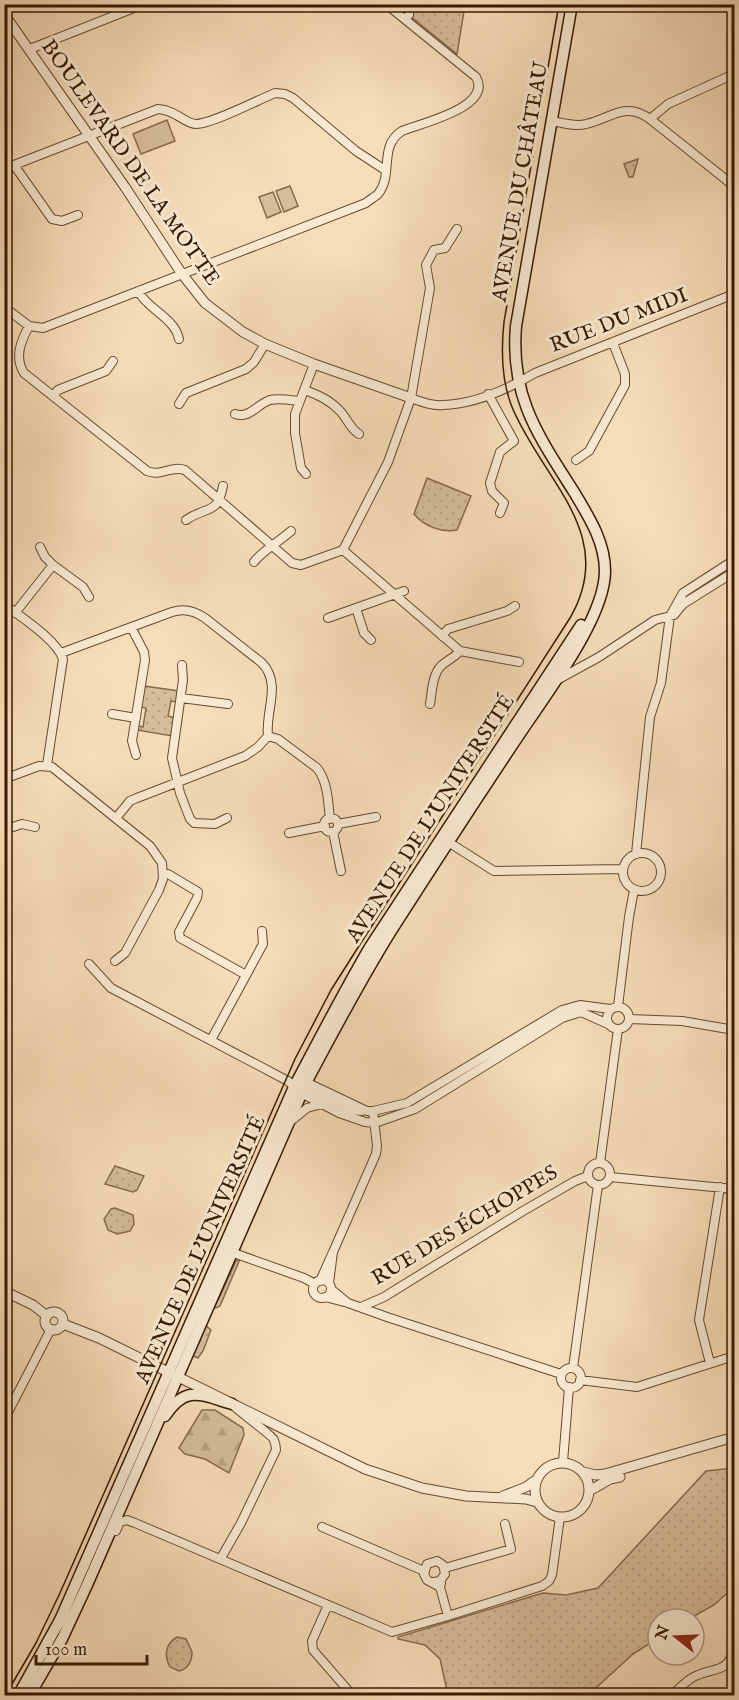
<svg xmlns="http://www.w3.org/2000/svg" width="739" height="1700" viewBox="0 0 739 1700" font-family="'IM FELL English',serif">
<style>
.green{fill:url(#green-dots);stroke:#856a4d;stroke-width:1.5}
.forest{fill:url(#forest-firs);stroke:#856a4d;stroke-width:1.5}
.pitch{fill:#d5bc9a;stroke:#856a4d;stroke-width:1.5}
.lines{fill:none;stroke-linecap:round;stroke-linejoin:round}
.minor-casing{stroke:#654a2e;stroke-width:10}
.tertiary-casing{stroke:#654a2e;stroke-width:11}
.secondary-casing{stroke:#351900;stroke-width:13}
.minor{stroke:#f9e9d2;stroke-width:8}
.tertiary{stroke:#f9e9d2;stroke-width:9}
.secondary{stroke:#f9e9d2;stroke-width:10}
.tram{stroke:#351900;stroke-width:1.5}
.labels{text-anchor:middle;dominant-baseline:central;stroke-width:6;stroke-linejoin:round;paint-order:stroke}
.street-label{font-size:21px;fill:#351900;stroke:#f9e9d2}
</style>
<defs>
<pattern id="green-dots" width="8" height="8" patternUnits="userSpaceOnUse" patternTransform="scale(1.5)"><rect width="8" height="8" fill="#d5bc9a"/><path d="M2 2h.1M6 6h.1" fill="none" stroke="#b7a183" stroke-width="1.8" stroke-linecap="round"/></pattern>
<pattern id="forest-firs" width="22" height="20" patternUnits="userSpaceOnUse" patternTransform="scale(1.5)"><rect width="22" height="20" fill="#d5bc9a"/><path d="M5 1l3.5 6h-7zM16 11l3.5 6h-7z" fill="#b7a183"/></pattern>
</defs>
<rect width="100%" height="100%" fill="#f6ddb9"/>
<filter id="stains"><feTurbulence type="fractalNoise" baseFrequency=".00333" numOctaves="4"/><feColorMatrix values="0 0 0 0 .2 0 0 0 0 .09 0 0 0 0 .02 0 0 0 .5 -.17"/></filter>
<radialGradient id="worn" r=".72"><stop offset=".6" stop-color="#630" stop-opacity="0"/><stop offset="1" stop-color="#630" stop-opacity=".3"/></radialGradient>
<path class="green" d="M400,4L465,5L457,54L399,7Z
M638,159L633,177H629L624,164Z
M427,478L471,496L457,530C441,533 424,526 414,514Z
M144,686L179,691L177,702L171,701L168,716L175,718L172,736L137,730L138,726L143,727L146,708L141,707Z
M115,1166L144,1176L137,1190L133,1192L105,1184Z
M115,1208L133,1215L134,1224L130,1231L117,1234L108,1230L104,1219L111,1209Z
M240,1259L220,1306L216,1308L212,1306L220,1296L236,1261Z
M204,1324L211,1330L203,1351L198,1358L191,1355Z
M734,1468V1587L714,1605L689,1619H658V1638L633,1654L588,1695H448L440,1659L425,1645L398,1639V1637L543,1593L566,1595L598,1588L706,1471Z
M177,1637L186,1639L192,1652C192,1661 188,1669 179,1671L170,1667C164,1656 165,1644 177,1637Z"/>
<path class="forest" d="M202,1410H215L243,1428L244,1435L229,1473L205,1459L185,1454L179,1448Z"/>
<path class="pitch" d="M167,120L175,141L141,154L133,134Z
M290,186L298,206L284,212L276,191Z
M273,192L281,212L267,218L259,197Z"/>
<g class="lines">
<defs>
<path id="minor" d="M405,19L409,15L410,4
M30,49L144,4
M650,119L668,104L734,74
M552,121C563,123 576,127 586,124C612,118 625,101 650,119L734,186
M14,165L158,109C176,110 185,124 196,124C212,124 258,100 275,93L285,94L293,98L356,151L385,170
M4,169L14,165L52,219L62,221L78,215
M138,291C148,310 175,318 179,339
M4,307L29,326L43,328L366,203C369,200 375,197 378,194C394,175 378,146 402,131C422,123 493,107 476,77L386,4
M29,326C21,341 14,357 24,373L147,471C161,477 171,465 185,470L292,563L301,565L343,550L460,651L519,662
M305,390C318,395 330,400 340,411C347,418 350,429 359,434
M488,394L514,441L500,452L490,483L492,491L504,503L500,513
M53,396L58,390L106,371L113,361
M411,398C422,402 432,406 443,405C475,404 508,389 535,373L734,294
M179,404L186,393L246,369L254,362L265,344
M235,414C250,419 257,404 270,400C279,398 290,400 299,401
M576,460L589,451L625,385V374L613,343
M306,474L301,468L295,433V414L314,364
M186,520C208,505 217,516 223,486
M40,547L45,557L53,565
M343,550L388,462L411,398L430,288L426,265L434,250L445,248L457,229
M254,562C262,551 280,541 291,531
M4,604C21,617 57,640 63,659L47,765
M15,613L53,565L83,587L89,597
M328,618L356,608
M131,627L144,652L145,660L132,741L136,755
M442,636L448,629L507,611L515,606
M371,640L364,633L356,608L404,591
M61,653L172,612C184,608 195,611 205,618L262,663C282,684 265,711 268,736L258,747L245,756L137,798L130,801L116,818
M182,665L183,680L172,758L180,793L190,819L194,823L215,824L227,818
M557,680L599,657L655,620L674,615L683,604L734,572
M181,698L228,704
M430,704C432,693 432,675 441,666C447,660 454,658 460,651
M112,714L136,718
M268,736L278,739L317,768C328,782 328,802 330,819
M4,779L39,766L52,767L150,846L162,863L163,879L159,890L125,953L115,961
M324 825a7 7 0 1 1 14 0a7 7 0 1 1-14 0Z
M338,824L376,817
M4,830L22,824L35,827
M333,832L341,871
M289,833L325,826
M445,840L494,871L623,869
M623 872a19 19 0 1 1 38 0a19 19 0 1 1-38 0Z
M636,854L650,717L661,683L670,616L683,593L734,560
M163,874H168L198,892L197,898L179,932L180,938L246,975
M89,964L111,988L288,1081L301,1093L339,1113L365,1122L375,1123L415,1109L562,1018L581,1012L608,1024
M618,1006L629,917L634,890
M607 1018a11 11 0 1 1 22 0a11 11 0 1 1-22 0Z
M629,1019L682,1021L734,1030
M211,1040L263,944L262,931
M304,1081L367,1111H373L407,1103L562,1010L580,1005L610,1009
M302,1087L350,1110L362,1111
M290,1122L307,1108L322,1104
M588 1174a11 11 0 1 1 22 0a11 11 0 1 1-22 0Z
M600,1163L618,1029
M610,1177L734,1189
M231,1252L304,1278L315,1284
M333,1252L376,1154L377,1146L373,1111
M313 1289a9 9 0 1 1 18 0a9 9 0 1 1-18 0Z
M320,1281L333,1252L329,1283
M325,1297L348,1303L331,1289
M348,1303L387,1317L561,1374
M361,1307L384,1297L523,1211L575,1181L588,1176
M710,1363L699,1320L720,1187
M573,1368L598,1185
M561 1378a10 10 0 1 1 20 0a10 10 0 1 1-20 0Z
M580,1380L637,1387L734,1356
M4,1420L51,1329
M563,1462L569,1387
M322,1527L424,1571
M116,1531L120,1522L127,1520L135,1523L392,1632L448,1616L542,1586L549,1581L552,1575L560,1517
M221,1558L241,1523L276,1450C276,1448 275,1443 274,1440C273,1436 241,1413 235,1407
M445,1568L511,1549L505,1524
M433,1582L440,1581L445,1574L443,1565L437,1561L427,1564L424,1574L427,1580L440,1587
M441,1583L440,1587L448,1616
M328,1605L312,1641L313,1650L353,1696
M671,1696C679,1689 688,1678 698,1675C717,1667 727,1673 734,1649"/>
<path id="tertiary" d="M4,14L125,187L182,274L205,303L243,332L265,344L314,364L411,398
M4,1291L33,1305L47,1316
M45 1321a9 9 0 1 1 18 0a9 9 0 1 1-18 0Z
M63,1324L99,1338L365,1469L422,1488L466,1496L526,1499L537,1502
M535 1490a27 27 0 1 1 54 0a27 27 0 1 1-54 0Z
M583,1472L596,1475L605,1474L734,1437
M589,1491L610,1479L620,1477
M503,1496L526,1487L536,1480"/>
<path id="secondary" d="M165,1416C186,1384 201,1395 232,1404
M18,1696L60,1620L294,1087C319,1040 343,993 370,947L581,625
M29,1696L62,1639L87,1585L307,1081C334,1030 361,979 391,931C432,867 473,804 515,741C542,699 605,620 605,571C605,542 589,517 574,492C538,435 510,397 516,326L572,4"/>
</defs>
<use href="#minor" class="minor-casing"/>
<use href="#tertiary" class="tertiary-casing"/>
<use href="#secondary" class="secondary-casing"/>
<use href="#minor" class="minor"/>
<use href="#tertiary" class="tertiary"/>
<use href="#secondary" class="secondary"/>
<path class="tram" d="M5,1696L36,1643L60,1593L295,1059L331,990L357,949L570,618C619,534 542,480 512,407C501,380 501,350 504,322L559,4"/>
</g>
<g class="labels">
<g class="street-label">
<text transform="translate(130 163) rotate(55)">BOULEVARD DE LA MOTTE</text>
<text transform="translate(521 182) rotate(-80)">AVENUE DU CHÂTEAU</text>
<text transform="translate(619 321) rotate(-21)">RUE DU MIDI</text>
<text transform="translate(431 819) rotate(-57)">AVENUE DE L'UNIVERSITÉ</text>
<text transform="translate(465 1226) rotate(-31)">RUE DES ÉCHOPPES</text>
<text transform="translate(201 1250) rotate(-66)">AVENUE DE L'UNIVERSITÉ</text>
</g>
</g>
<rect width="739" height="1700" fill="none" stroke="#f6ddb9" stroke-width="24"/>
<rect x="6" y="6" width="727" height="1688" fill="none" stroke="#351900" stroke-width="3"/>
<rect x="12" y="12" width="715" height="1676" fill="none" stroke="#351900" stroke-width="1.5"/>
<g transform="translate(676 1637) rotate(288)"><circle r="28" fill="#f9e9d2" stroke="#ab967e" stroke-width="1.5"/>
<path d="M0-4.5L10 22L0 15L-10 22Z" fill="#8f2418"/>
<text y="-9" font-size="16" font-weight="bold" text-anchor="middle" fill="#351900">N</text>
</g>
<path d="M36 1655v9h111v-9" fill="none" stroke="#351900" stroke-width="3"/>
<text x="45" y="1655" font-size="18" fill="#351900" stroke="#f9e9d2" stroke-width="4.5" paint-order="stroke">100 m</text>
<rect width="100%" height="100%" filter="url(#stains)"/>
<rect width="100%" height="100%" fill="url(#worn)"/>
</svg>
